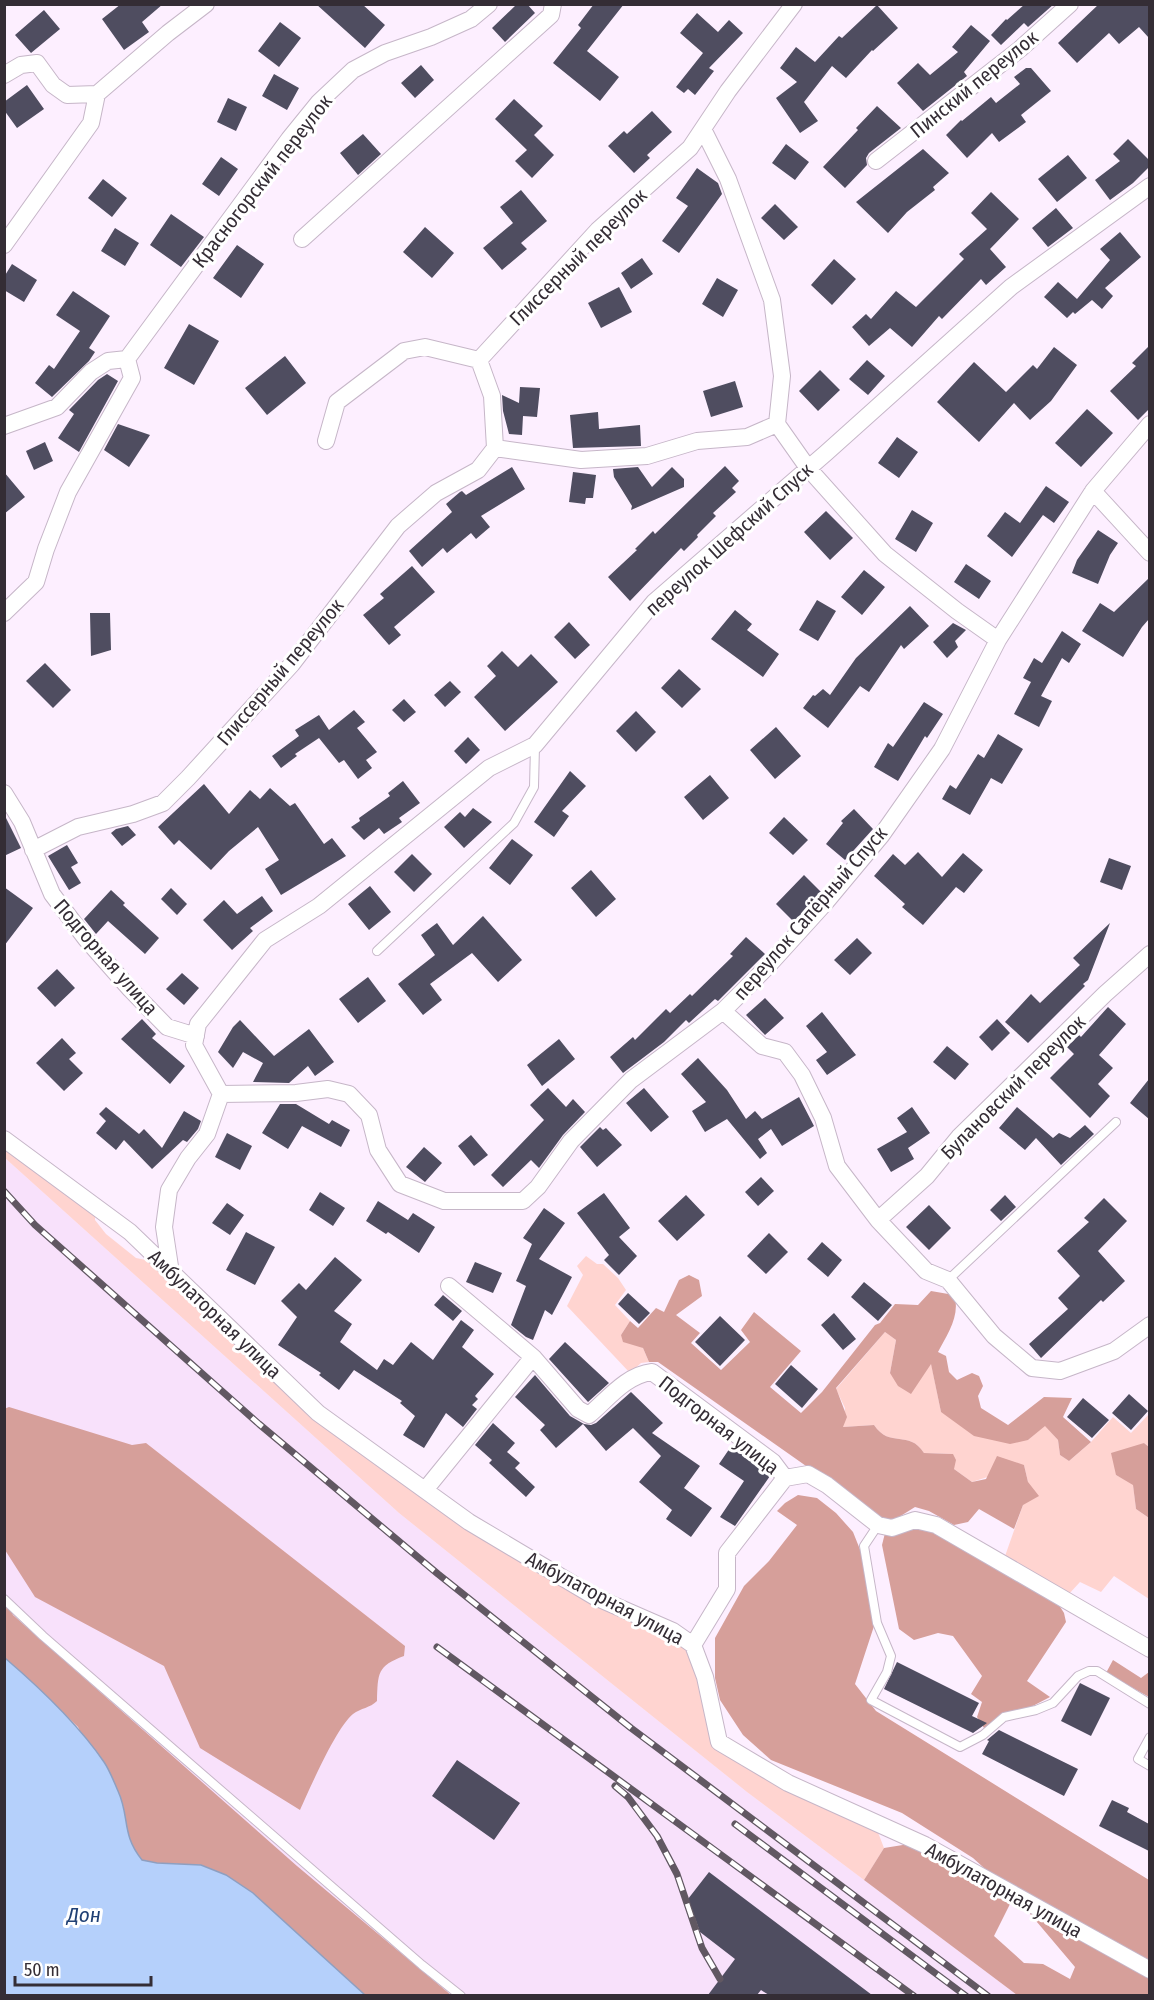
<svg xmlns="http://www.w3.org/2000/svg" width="1154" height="2000" viewBox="0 0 1154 2000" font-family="'Fira Sans Condensed',sans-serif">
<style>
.built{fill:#f8e1fb}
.green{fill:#ffd4d0}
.forest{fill:#d69f9a}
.water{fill:#b5d0fb;stroke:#8e9fc0;stroke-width:1.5}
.building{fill:#4f4d60}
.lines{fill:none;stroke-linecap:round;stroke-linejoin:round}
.lane-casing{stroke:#c6b6c8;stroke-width:10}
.street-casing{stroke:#c6b6c8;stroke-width:18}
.lane{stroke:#fff;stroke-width:8}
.street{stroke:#fff;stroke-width:16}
.rail-casing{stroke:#615862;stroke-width:7}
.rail{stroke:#fff;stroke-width:4.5;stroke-dasharray:14;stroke-linecap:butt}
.labels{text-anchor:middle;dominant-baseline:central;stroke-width:6;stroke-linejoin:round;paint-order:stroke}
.street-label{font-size:20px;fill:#342d35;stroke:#fff}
.water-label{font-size:21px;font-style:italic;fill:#214175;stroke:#fff}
</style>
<rect width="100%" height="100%" fill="#fdefff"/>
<path class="built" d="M5,1158L399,1513L747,1792L1017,1995H365L317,1952L201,1865L157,1863L78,1727L5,1658Z"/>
<path class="green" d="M5,1143L95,1209V1220L106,1234L136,1258L161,1263L318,1413L469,1522L693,1645L719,1742L874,1822L884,1848L864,1880L747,1792L399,1513L5,1158Z
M586,1256L597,1264H603L618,1278L626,1290L615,1305L630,1321L621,1335L643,1348L649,1362L641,1363L630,1373L567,1306L583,1275L577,1266Z
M885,1332L896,1340L890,1373L931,1363L941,1412L1028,1440L1045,1425L1058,1440L1060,1455L1069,1461L1091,1442L1113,1417L1131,1433L1149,1414V1447L1144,1443L1116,1475L1133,1484L1136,1509L1149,1518V1599L1114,1576L1101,1592L1080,1582L1068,1595L1004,1559L1023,1505L1028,1482L1024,1465L972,1482L954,1469L953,1454L924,1453C909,1429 890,1449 874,1425L843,1427L845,1408L836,1389Z"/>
<path class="forest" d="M689,1275L699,1280L702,1296L676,1315L700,1333L691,1343L721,1370L750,1342L741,1330L754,1312L801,1351L770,1387L801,1413L822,1392L875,1325L880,1323L895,1304L918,1305L931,1291L954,1295C961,1315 947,1335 938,1352L946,1356L949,1372L957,1380L972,1373L979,1376L983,1386L978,1396L981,1408L1008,1425L1044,1397L1072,1398L1063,1417L1091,1442L1069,1461L1060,1455L1058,1440L1045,1426L1028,1440L1010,1444L974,1436L941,1412L931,1364L911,1394L898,1386L890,1373L896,1340L885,1332L836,1388L847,1417L843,1427L874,1425C890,1449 909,1429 924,1453L953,1454L956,1460L954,1469L972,1482L986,1479L997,1456L1024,1465L1028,1482L1039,1496L1023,1505L1014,1529L979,1509L968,1522L954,1525L929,1511L915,1507L891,1522L880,1518L658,1362H649L643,1348L623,1342L621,1335L630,1321L638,1328L656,1308L664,1312L679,1280Z
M9,1407L132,1445L146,1443L405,1646L404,1656C377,1666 378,1673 377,1701C370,1708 361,1708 353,1714C336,1728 310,1788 300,1810L200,1748L164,1666L35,1597L5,1550L4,1409Z
M1144,1443L1149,1447V1518L1136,1509L1133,1485L1116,1475L1111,1453Z
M798,1495L817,1498L836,1513L853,1532L861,1552L875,1623L855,1684L876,1711L1149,1880V1995H1017L864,1880L884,1848L909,1844L956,1868L968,1879L971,1878L1011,1902L994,1936L1024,1963L1043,1964L1070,1979L1075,1967L1014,1895L973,1858L902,1813L771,1760L743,1735L720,1700L715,1678V1638L744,1586L769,1561L797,1525L777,1511L785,1503Z
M916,1527L934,1531L1059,1605L1064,1613L1066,1622L1027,1681L1050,1697L1008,1719L984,1728L977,1717L982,1702L971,1694L982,1676L953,1636L938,1633L914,1640L899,1629L882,1545L885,1533Z
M4,1594L13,1615L297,1866L451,1995H365L253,1893L226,1875L201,1865L157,1863L142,1860L132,1847L126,1828L78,1727L5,1658Z
M1113,1660L1141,1678L1149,1672V1697L1106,1673Z"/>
<path class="water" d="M5,1658C40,1688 78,1724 104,1762C110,1771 114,1782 118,1791C130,1817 121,1834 142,1860L157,1863L201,1865L226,1875L253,1893L365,1995H5Z"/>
<path class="building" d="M121,4H163L142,22L149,32L124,50L102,19Z
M316,4H362L385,25L365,48Z
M517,4H527L535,13L505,42L492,28Z
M594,4H624L587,51L619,77L600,101L553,63L581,28L578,25Z
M1025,4H1054L1028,27L1024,23L1001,45L991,35L1006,19L1007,20Z
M1099,4H1149V38L1139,27L1119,44L1109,33L1077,63L1058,43Z
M877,5L898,28L873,51L872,50L846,78L832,66L804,102L818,121L800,133L776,98L797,82L780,68L796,47L815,62L839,36L842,38Z
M44,10L60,29L31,53L15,35Z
M697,13L718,32L729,20L743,33L709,68L714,71L695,95L688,89L684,93L676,87L703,53L680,33Z
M280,22L301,38L279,67L258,51Z
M971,25L990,41L964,72L967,76L923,111L897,83L918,63L930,75L958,52L952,47Z
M421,65L434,80L415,98L401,83Z
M1026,68H1031L1051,91L1021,115L1026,122L999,142L992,133L967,158L946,135L961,120L962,121L991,97L996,103L1020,84L1014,77Z
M274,74L299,88L287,110L262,96Z
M27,85L44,109L17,128L4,110V102Z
M228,98L247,107L236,131L217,122Z
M514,99L543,126L534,135L554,155L532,178L515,161L527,150L495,119Z
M877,106L901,128L869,153L866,158L867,165L845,188L823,167L858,130L856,128Z
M652,111L672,132L647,155L650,158L634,173L608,146L624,131L627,134Z
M363,134L381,154L358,175L340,153Z
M1128,139L1149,160V167L1133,183L1110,200L1095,180L1120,161L1113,154Z
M786,144L809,162L795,180L772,163Z
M923,149L949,173L933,187L935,190L907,212L888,233L856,202Z
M1068,155L1087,178L1057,202L1038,179Z
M221,157L238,169L219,196L202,184Z
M697,168L718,183L722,194L679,253L662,241L688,206L676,198Z
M103,179L127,198L112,217L88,198Z
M521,190L547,221L521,243L527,249L502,270L483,248L513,223L500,207Z
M991,192L1019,219L990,249L1006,267L986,285L981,279L942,319L939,316L912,347L890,328L869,346L852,327L866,314L871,319L896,291L916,307L964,259L959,254L987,229L971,213Z
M775,204L798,227L784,240L761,218Z
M1056,208L1073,228L1048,247L1032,228Z
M171,214L204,237L181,267L150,245Z
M425,227L454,253L432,278L403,252Z
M115,228L139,243L125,266L101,251Z
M1120,232L1141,257L1105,288L1113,296L1102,309L1092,300L1075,314L1073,312L1067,318L1044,297L1058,282L1077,299L1110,260L1100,249Z
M237,245L264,264L241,298L213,278Z
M642,258L653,274L631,289L621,273Z
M834,259L856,279L832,305L811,285Z
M12,264L37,280L24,302L4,290V277Z
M717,278L738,290L723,317L702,304Z
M619,287L632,312L601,328L588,303Z
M73,291L110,316L89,348L95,352L89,361L52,397L35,383L49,365L54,369L80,331L56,315Z
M189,324L219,341L194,385L164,368Z
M1149,346V409L1138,420L1110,391L1136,366L1132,363Z
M1054,347L1077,365L1051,401L1030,420L1014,403L979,442L937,402L974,362L1006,392L1033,365L1037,369Z
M285,356L306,383L267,415L245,388Z
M867,360L885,376L868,395L849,379Z
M820,370L840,390L818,411L799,391Z
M107,374L118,381L79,452L58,438L74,414L69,410L98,380Z
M735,381L743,407L711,417L703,391Z
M520,387L540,388L537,417L523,416L522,435L509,434L503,411L502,395L519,403Z
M1087,409L1113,433L1081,467L1055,443Z
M598,412L599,429L640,425L641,446L573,448L570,415Z
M118,424L150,435L129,467L104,450Z
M897,437L918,452L899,478L878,463Z
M45,442L53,461L34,470L26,451Z
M725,466L739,481L732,488L736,492L713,513L716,516L697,535L698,537L684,551L681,548L630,601L608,577L637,550L635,549L653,531L655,534Z
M512,467L525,489L481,516L490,527L476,539L471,533L447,553L443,548L422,567L409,551L452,512L446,504L460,492L462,491L466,495Z
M638,467L652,487L672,467L684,479V487L631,510L632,506L614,477L613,469Z
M4,472L25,497L4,514Z
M573,472L596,475L593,498H586L585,504L569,502Z
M1046,486L1069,502L1054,523L1043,515L1012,557L987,536L1005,512L1020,523Z
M912,510L933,523L916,552L895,539Z
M826,511L853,538L830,560L804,532Z
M1098,530L1118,543L1110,555L1098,584L1072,573L1077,560Z
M966,564L991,581L979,599L954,582Z
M412,566L435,592L394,627L401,635L389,645L363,615L384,598L380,594Z
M864,570L885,587L862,615L841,597Z
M1149,578V619L1142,627L1123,657L1082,631L1100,603L1114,612Z
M817,600L836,611L818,641L799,630Z
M910,606L929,626L904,649L901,645L869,692L860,686L828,728L803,708L813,695L815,696L823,689L830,695L856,658Z
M735,610L752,624L747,630L779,654L763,677L711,639Z
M90,613H110L111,650L91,656Z
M569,622L590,645L575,659L554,637Z
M953,623L966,630L955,641L958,647L947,658L933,642Z
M1062,631L1081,644L1069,663L1062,658L1041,696L1052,701L1039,727L1014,714L1031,682L1023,678L1034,658L1042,663Z
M502,651L518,667L531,654L558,682L505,731L474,697L496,676L487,666Z
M45,663L71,690L53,708L26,681Z
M679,669L701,689L682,708L661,688Z
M450,681L461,692L445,707L434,695Z
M404,699L416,712L404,722L392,710Z
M924,702L943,714L927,738L925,736L898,781L874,767L888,743L893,747Z
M354,710L365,722L357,728L377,752L366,760L372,768L358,779L344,760L339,763L319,738L295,754L297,756L281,768L272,756L299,736L295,730L319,715L329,730Z
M636,711L656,732L636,752L616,731Z
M776,727L801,756L775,779L750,750Z
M998,734L1023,749L1002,784L991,778L970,815L942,799L950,785L956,789L978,754L984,758Z
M468,737L480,750L466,764L454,751Z
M570,771L586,786L562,811L569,816L554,837L534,822Z
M710,775L729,798L703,820L684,797Z
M403,781L420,803L399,818L402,822L384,834L379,828L364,840L351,827L360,821L359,818L390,796L388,793Z
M204,784L229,814L250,790L260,799L270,788L290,806L295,803L324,844L332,838L346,856L281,895L265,869L279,860L258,827L229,851L211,870L179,840L174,845L158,827Z
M473,808L492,822L464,848L444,827L460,812L465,817Z
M854,809L873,829L845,860L826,844L843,823L841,821Z
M4,814L21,848L4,856Z
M784,817L808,840L793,855L769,833Z
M128,826L136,835L122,846L111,833L116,829Z
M512,839L533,855L510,885L489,868Z
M67,845L78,863L71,867L81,883L69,890L48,856Z
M918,852L942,877L963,853L983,870L964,893L956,887L923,925L902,907L905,904L874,876L893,854L905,865Z
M412,854L432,874L414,892L394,872Z
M1109,858L1131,866L1122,890L1100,882Z
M591,870L616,899L596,917L571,888Z
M804,875L821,892L794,922L776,904Z
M370,886L391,912L369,930L348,904Z
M4,887L33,908L4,946Z
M171,888L187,904L177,915L161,899Z
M111,890L125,903L123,905L159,938L145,954L108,921L96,934L84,919Z
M262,896L273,911L250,928L253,931L232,950L203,920L224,900L237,914Z
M483,916L522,960L498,982L472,953L430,984L442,1000L423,1015L398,984L435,955L421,935L437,923L453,945Z
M1110,923L1088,980L1083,984L1085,986L1028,1043L1005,1022L1031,994L1040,1003L1080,965L1073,958Z
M746,937L765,954L718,1001L715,999L689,1023L686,1020L664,1042L623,1073L610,1057L633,1037L635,1040L666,1009L670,1013L690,994L692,996L733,956L730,954Z
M857,938L872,953L850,975L834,960Z
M57,969L75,988L55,1007L37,988Z
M182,973L199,988L184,1005L166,989Z
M368,977L386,1001L358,1023L339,999Z
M765,998L784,1018L765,1035L746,1015Z
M1108,1007L1126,1024L1099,1055L1113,1068L1098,1084L1110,1096L1090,1118L1050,1078L1074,1054L1067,1047L1079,1035L1081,1037Z
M822,1012L856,1055L827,1075L816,1060L827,1052L806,1026Z
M142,1019L156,1034L152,1038L185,1066L170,1084L121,1039Z
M997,1019L1010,1033L992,1051L979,1037Z
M240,1020L274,1056L309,1029L334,1062L315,1076L308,1066L289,1083L253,1082L263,1063L243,1052L233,1068L218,1052L233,1027Z
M62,1038L76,1053L69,1059L83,1073L64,1091L36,1063Z
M559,1039L575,1059L542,1086L527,1065Z
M947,1046L969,1064L955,1080L933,1062Z
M698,1058L727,1090L746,1119L755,1111L762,1119L799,1097L814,1126L782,1146L771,1129L758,1139L767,1153L760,1159L727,1119L705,1132L692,1111L706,1102L681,1074Z
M1149,1079V1119L1130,1103Z
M548,1088L566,1107L573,1099L585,1112L563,1135L539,1168L531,1160L503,1187L491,1175L544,1120L530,1105Z
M644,1088L669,1117L651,1132L626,1103Z
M296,1104L329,1124L332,1120L350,1130L341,1147L302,1126L288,1149L262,1133L280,1104Z
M106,1107L139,1134L144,1129L162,1148L184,1111L201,1121L198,1129L187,1142L183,1140L152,1169L124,1140L116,1150L96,1133L106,1121L99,1114Z
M912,1107L930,1133L908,1148L914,1159L891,1172L877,1149L907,1132L897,1118Z
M1017,1107L1053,1138L1059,1133L1070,1138L1085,1125L1094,1134L1061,1165L1036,1138L1025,1150L999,1128Z
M600,1127L603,1130L606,1128L622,1145L597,1167L580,1147Z
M227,1133L252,1146L240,1170L215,1157Z
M471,1135L488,1155L474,1166L458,1146Z
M424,1147L442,1163L425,1182L406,1167Z
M761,1177L774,1191L758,1206L745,1192Z
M320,1192L345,1208L333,1226L309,1210Z
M604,1193L630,1228L619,1237L637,1256L619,1275L604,1260L609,1255L577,1213Z
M686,1195L705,1215L677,1241L658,1221Z
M1005,1195L1016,1207L1001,1221L990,1210Z
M1104,1198L1127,1221L1098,1251L1125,1281L1103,1302L1101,1300L1041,1358L1029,1344L1068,1309L1058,1298L1080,1276L1057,1251L1089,1222L1084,1218Z
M378,1201L408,1220L413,1213L435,1227L419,1253L388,1232L386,1234L366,1221Z
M227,1203L244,1215L230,1235L212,1223Z
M929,1205L951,1228L929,1250L906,1227Z
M544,1208L565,1223L539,1259L572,1277L552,1315L545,1310L533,1340L526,1337L511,1325L526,1286L516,1281L532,1244L523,1238Z
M246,1232L275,1247L255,1285L226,1270Z
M769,1233L788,1252L766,1274L747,1256Z
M822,1242L842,1260L828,1277L807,1259Z
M335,1257L362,1280L334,1311L352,1324L340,1342L377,1370L384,1359L393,1365L411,1342L433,1360L461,1320L474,1330L462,1347L494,1374L475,1396L478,1399L472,1405L477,1409L463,1427L446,1413L424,1448L403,1435L415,1416L400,1403L402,1401L354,1370L339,1390L319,1375L321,1373L278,1345L297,1317L281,1301L299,1283L306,1290Z
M475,1262L502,1273L493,1293L466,1282Z
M864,1282L892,1305L878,1321L851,1297Z
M628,1293L650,1313L639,1324L618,1304Z
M443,1295L462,1311L453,1321L434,1305Z
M834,1313L856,1339L843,1350L821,1325Z
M720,1316L745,1340L720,1366L695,1342Z
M565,1342L609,1383L588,1402L549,1359Z
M791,1365L818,1389L802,1408L775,1384Z
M535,1375L570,1416L584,1424L591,1425L596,1423L631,1392L663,1423L652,1433L700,1466L684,1488L712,1508L691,1537L666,1519L672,1510L639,1482L661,1456L633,1428L606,1451L583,1424L556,1448L540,1430L545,1425L515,1397Z
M1129,1394L1148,1411L1131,1430L1112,1413Z
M1083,1398L1109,1420L1092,1438L1067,1417Z
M493,1423L515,1443L507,1452L520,1463L515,1468L535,1487L526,1497L489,1463L492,1460L475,1445Z
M732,1445L766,1470L770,1476L735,1526L720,1517L744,1481L719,1464Z
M897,1662L979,1703L972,1716L987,1723L973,1733L884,1689Z
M1080,1683L1110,1698L1091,1736L1061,1721Z
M999,1730L1078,1769L1064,1796L982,1754L989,1741L987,1740Z
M457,1760L520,1803L494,1840L432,1796Z
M1112,1800L1129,1808L1127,1812L1149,1824V1851L1099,1826Z
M709,1872L872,1995H769L761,1990L757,1995H708L735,1959L700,1932L688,1899Z"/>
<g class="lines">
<defs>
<path id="lane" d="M377,951L514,823L534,787L535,746
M948,1280L1116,1122
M878,1525L864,1546L877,1623L891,1656L887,1672L871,1700L960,1747L983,1735L1004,1717L1036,1710L1053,1703L1078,1676L1089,1671H1097L1150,1704
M4,1599L43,1636L422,1965L461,1996
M1150,1737L1138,1759L1150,1766"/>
<path id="street" d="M4,75L21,65L37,63L53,85L67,95L97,94
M703,129L728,179L772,300L782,376L777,424L808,468L885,554L957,611L998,640
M876,161L1020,49L1070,4
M302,239L551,15L553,4
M4,245L91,123L97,94L168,33L206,4
M4,426L57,407L91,372L108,361L127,359
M326,441L337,402L404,351L425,347L479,360L598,230L690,148L728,91L794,4
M495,448L581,460L647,456L697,441L747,437L777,424
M1093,491L1150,553
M4,613L36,582L46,549L68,492L132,378L127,359L289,139L319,102L353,70L385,53L431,37L471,19L489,4
M4,793L22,822L52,894L86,939L130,989L167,1027L196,1036
M33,850L78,827L133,814L163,803L188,778L292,664L398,526L436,493L478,470L495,448L492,396L479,360
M723,1011L762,1046L785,1052L802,1075L823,1118L837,1166L878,1220L926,1271L948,1280L994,1336L1032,1368L1060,1371L1114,1351L1150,1325
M221,1094L296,1093L328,1089L349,1094L369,1115L378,1150L400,1184L444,1201H523L538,1187L571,1141L631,1080L723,1011L767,967L826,902L881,836L942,749L998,640L1093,491L1150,424
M221,1094L194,1045L198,1024L265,940L319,906L489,768L535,745L654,602L826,453L1011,287L1150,186
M4,1139L130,1232L318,1413L469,1522L595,1597L673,1631L693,1645L705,1677L719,1742L788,1783L925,1845L1150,1970
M878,1220L927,1176L959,1137L1105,994L1150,954
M171,1273L164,1227L169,1190L188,1158L207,1134L221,1094
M449,1286L533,1357L578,1409L589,1415C608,1399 626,1375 652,1372L773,1462L785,1478L727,1553V1589L693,1645
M785,1478L808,1474L827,1485L878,1525L892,1528L915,1520L936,1525L1150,1649
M425,1490L533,1357"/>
</defs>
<use href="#lane" class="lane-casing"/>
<use href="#street" class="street-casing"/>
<use href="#lane" class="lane"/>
<use href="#street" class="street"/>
<defs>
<path id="rail" d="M4,1191L35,1225L259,1424L438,1574L631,1728L988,1996
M437,1647L914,1996
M615,1786L628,1797L657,1836L677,1874L702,1948L720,1979
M735,1824L966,1996"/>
</defs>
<use href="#rail" class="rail-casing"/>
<use href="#rail" class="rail"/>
</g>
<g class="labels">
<g class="street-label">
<text transform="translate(974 84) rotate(-39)">Пинский переулок</text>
<text transform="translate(262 181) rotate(-52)">Красногорский переулок</text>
<text transform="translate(578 257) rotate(-45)">Глиссерный переулок</text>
<text transform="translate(729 539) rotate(-42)">переулок Шефский Спуск</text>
<text transform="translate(280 672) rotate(-50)">Глиссерный переулок</text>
<text transform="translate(810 913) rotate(-49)">переулок Сапёрный Спуск</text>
<text transform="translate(106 957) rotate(49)">Подгорная улица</text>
<text transform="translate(1013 1087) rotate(-45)">Булановский переулок</text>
<text transform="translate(215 1314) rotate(44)">Амбулаторная улица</text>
<text transform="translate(719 1425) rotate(38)">Подгорная улица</text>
<text transform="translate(605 1598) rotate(28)">Амбулаторная улица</text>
<text transform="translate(1004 1890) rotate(29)">Амбулаторная улица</text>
</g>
<g class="water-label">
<text x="84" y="1915">Дон</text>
</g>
</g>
<rect width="1154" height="2000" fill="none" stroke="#342d35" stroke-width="12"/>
<path d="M15 1976v9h136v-9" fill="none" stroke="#342d35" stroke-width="3"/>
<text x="24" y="1976" font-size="18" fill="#342d35" stroke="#ffffff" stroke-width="4.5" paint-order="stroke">50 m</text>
</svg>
